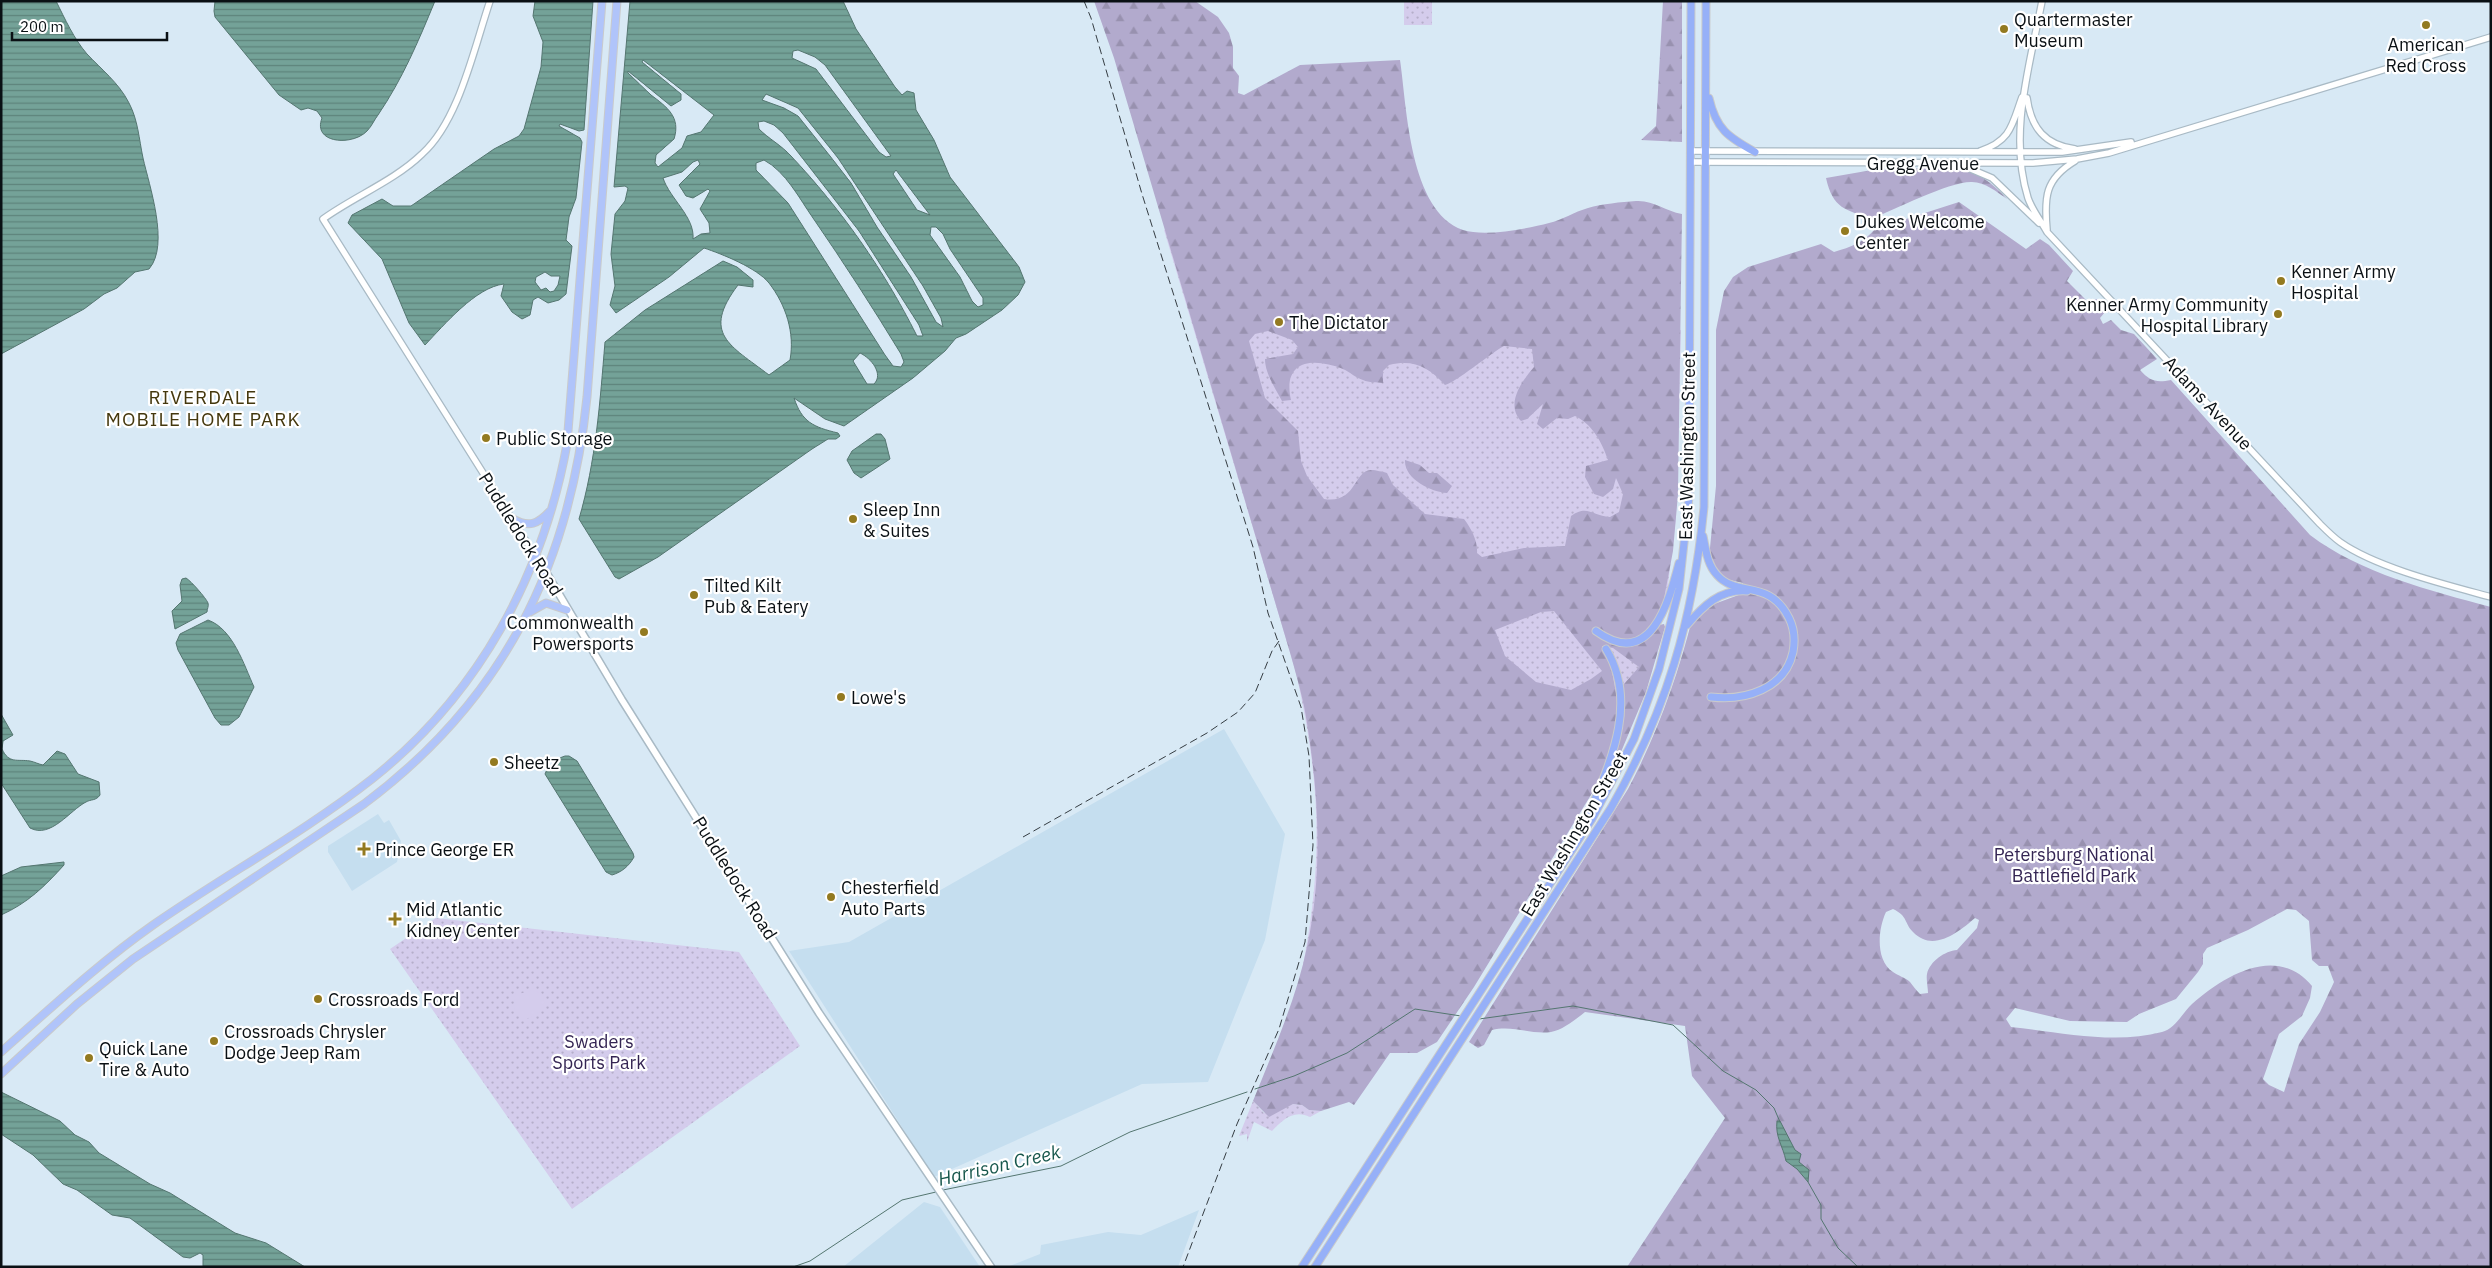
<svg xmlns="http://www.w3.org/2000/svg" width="2492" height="1268" viewBox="0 0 2492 1268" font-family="'IBM Plex Sans',sans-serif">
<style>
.built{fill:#c5deef}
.grass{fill:url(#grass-dots)}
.forest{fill:url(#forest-firs);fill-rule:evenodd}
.pitch{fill:#d4ccec}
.water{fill:url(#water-rules);stroke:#547670;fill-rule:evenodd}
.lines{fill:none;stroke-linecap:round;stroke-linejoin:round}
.stream{stroke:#547670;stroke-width:1}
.tertiary-casing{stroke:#a9bac5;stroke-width:8}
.secondary-casing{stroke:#a9bac5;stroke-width:9}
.primary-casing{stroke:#c9cacb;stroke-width:9}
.trunk-casing{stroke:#c9cacb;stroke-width:9}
.tertiary{stroke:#fff;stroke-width:5.5}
.secondary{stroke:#fff;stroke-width:6}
.primary{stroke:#b0c4fa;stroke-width:7}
.trunk{stroke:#96b0f8;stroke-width:7}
.rail{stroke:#353d43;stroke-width:1;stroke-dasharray:8 4;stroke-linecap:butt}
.poi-dot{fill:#937a20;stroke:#fff;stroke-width:2}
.labels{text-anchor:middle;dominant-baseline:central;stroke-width:4.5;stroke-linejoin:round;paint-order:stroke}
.poi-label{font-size:18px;fill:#0a1014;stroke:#fff;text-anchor:start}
.street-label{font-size:18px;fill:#0a1014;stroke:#fff}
.park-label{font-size:18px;fill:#342553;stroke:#fff}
.neighbourhood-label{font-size:19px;letter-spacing:1px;fill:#44380e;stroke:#fff}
.water-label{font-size:19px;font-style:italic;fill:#17574c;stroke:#fff}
</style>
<defs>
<pattern id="grass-dots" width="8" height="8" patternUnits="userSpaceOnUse" patternTransform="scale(1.25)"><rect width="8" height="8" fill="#d4ccec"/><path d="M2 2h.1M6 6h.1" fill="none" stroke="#b5aeca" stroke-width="1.8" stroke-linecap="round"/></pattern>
<pattern id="forest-firs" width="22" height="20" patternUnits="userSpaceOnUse" patternTransform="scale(1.25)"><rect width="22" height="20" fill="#b2aacd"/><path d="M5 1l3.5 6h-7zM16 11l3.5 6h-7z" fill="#9891af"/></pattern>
<pattern id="water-rules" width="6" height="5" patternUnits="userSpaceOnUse" patternTransform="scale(1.25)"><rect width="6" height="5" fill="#74a298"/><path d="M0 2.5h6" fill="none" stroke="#5d837b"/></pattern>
</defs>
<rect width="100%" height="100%" fill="#d8e9f5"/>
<path class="built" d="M1224,729L1285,834L1265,940L1208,1082L1142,1084L934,1177L789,951L849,942Z
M378,814L384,823L389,820L401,841L397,862L352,891L328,852V846Z
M924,1202L940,1207L980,1267H843Z
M1199,1210L1178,1267H1007L1040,1254L1041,1245L1108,1232L1141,1235Z"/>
<path class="grass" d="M1404,1H1432V25H1404Z
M1205,229L1681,330L1676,517L1668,585L1661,619L1594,790L1504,930L1299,985C1324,868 1322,785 1295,669L1164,230Z
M436,918L739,952L800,1046L572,1209L390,949Z
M1253,1101L1264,1113L1293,1104L1302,1105L1309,1110L1321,1111L1310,1117C1293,1109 1283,1120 1272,1131L1254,1122L1247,1142V1134L1239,1136Z"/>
<path class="forest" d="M1094,1H1195L1218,17L1229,33L1233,47V68L1239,76L1238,93L1244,95L1300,65L1400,60C1407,107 1409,211 1463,230C1485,237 1526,229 1549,223C1562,220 1574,212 1588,208C1602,204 1621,202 1636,201C1654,200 1665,211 1682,214L1678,494L1673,551L1659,625L1664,624L1665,627L1646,692L1611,776L1600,780L1474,987L1437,1042L1417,1053H1390L1354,1105L1349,1102L1321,1111L1309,1110L1302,1105L1293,1104L1269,1117L1253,1101C1273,1051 1296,1000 1307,947C1323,874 1319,796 1307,723C1304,701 1297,678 1291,656L1114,58ZM1268,331L1292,340L1298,347L1293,354L1265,359C1265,373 1275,388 1282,401L1291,400C1282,360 1313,357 1343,369C1350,372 1356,378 1363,380C1369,383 1377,382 1383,383V371L1389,365C1414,359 1428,367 1445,385C1455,383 1491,353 1504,346L1532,349L1534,367C1522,381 1505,404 1521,421L1527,419L1543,404L1537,424L1543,429L1557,418L1568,419L1575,416C1592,424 1602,442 1608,460L1586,466L1585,477L1594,494L1603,497L1613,489L1616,478L1623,494L1619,512L1610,517C1593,516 1587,504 1571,516L1565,546L1524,548L1482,557L1477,553C1478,541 1471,528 1464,519L1425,514L1393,485L1387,473C1383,472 1376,470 1371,470C1353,471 1357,504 1324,499L1307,476L1301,461L1298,431L1265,398L1249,341L1255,334ZM1554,611L1602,671L1591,679L1571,690L1536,682L1505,656L1495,630L1541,612ZM1602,646L1613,648L1639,667L1616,693L1611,666Z
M1663,1H1682V142L1641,140L1656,126Z
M1872,170C1899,170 1935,166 1962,170C1980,172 1995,186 2007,199C1997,192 1985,182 1972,182C1950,181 1894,210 1871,219C1845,209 1833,209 1826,178Z
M1959,202L2026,249L2040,239L2049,245L2073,271L2067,281L2088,302L2096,299L2103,303L2105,312L2100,318L2103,324L2111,320L2121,330L2134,334L2157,359L2140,370C2150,381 2156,383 2171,380L2310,535C2360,573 2431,591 2491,607V1267H1627L1725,1118L1692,1076L1685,1026L1585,1012C1576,1019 1563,1030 1551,1032C1532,1035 1513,1025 1492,1030L1484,1045L1478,1048L1469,1042L1628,789C1658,732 1677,678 1693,616L1706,607L1744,593L1743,583L1725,579L1714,572L1709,558L1716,486V330L1724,291L1733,277L1748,267L1821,244L1834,252C1851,247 1864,242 1875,229ZM1893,909C1908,916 1904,923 1913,932C1933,953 1959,932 1975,918L1979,920L1977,928L1957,950C1945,951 1930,961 1927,974C1926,979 1928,988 1928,993L1920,994C1916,990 1913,986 1910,982C1905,977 1898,976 1893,972C1875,960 1878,929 1886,912ZM2287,909L2296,910L2309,921L2312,960L2319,966H2328L2334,982L2320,1012L2299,1044L2284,1092L2269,1085L2263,1079L2279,1034L2302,1016L2310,998L2312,986C2277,944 2225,975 2192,1004C2183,1012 2175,1029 2162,1032C2114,1045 2060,1032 2011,1027L2006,1019L2015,1008L2070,1021L2127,1022L2139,1014L2176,999L2198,972L2203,964V954L2207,948L2248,930Z
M1405,460L1420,465L1429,473H1437L1452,486L1447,493C1431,492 1404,479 1405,460Z"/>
<path class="pitch" d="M533,990L542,994L545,1004L543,1010L525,1020L515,1010L514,999L516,992L519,994Z"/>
<path class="water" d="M1,1H56C65,19 74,39 87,54C101,69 119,83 129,103C138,120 139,139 143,158C149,185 170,245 149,269L135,272L117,288L104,294L84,309L1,354Z
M215,1H435C418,42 403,78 378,115C374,120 372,126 367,131C353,146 312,144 322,118L317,111L308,108L301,110L279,95L215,17L214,11Z
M535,1H593L584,130L579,131L560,124L559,126L580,138L582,142L576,198L569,217L566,240L572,246L566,294L559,300L548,303L538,297L533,300L530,315L522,319L512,312L501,296L504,284C476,287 444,325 425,345L409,323L382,259L348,223L352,215L382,199L393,206H411L494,149L519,136L524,129L541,67L543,42L533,16ZM545,272L551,276H560L558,285L554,291L550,292L546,288L541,290L535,282L536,277Z
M630,1H843L856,29L895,87L902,95L907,91L914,93L916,110L934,140L950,177L1019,267L1025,282L1018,295L1002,310L966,334L956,338L945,351L913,378L844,426L825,419L794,398C802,422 813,427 838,433L840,436L836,439H828L812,449L658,557L619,579L615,577L579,519C596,461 600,402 605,342L645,310L723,261L737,267L753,280V287L738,285C701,334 730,345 769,375L790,360C795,333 786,305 769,283C757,268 722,254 704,248L669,277L616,313L610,305L615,286L611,254L615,214L625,201L628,188L625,186L614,187ZM798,50L815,57L825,65L891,156L886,157L879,152L816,69L792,58L793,51ZM643,60L714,115L701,132L687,136L682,148L658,167L655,163L656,155L674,139C681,117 667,107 651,95C643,88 636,80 628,73V71L671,106L681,100V94L642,62ZM766,94L798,108L838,158L923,286L941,318L943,327L936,322L911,277L877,227L851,183L830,156L798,116L784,108L762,100ZM764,121L774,125L783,133L859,231L919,325L923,336H917C884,270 841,209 791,156C781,145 769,139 759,129L758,122ZM698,160L700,164L679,185L686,196L693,198L708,189L710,191L700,209L709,223L710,233L701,234L693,239C695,217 670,199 663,178L682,172L693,162ZM764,160C786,172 799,198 813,218C844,263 873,308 901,354L904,362L901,367L893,366L885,355L788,203L756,170V163ZM896,170L930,215L917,210L893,174ZM931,227H936L943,234L950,249L983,298V305L978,307L972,301L960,277L930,235ZM860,353C871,358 884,374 874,384H867L853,361Z
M876,434H881L885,439L890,459L861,478L854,473L847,460L852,451Z
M186,578C191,581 206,598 208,603C209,606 207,609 207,612L175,629L172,611L182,601L180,585L182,579Z
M208,620C233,629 244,665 254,687L239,717L229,725H221L215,718L178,650L176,643L180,634Z
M1,714L13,735L3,741L2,749C9,764 17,759 30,761C35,762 38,764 43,765L57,751L65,754L78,774L99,782L100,795C96,801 91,799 86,802C70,810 51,839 30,828L1,783Z
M565,756H569L577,761L633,853L634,857C629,866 622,872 612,875L606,872L545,774L548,767H552L557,759Z
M64,862V865C45,886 28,903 1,915V876L21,867Z
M1,1092L60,1121L75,1135L89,1142L99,1153L150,1184L170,1193L235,1233L266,1243L305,1267H203V1255L200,1253L190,1258L183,1257L130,1218L112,1215L77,1190L63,1184L33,1155L1,1134Z
M1777,1121H1780L1795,1150L1801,1154L1799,1162L1809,1170L1808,1182L1797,1169L1786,1161C1783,1146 1775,1137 1777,1121Z"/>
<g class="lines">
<path class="stream" d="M1479,1019L1573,1006L1673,1025L1723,1071L1756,1090L1774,1108L1780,1122
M1255,1089L1294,1076L1347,1053L1415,1009L1461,1016
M1808,1182L1821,1205V1219L1838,1248L1858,1267
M943,1190L1061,1166L1130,1132L1247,1092
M793,1267L810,1261L902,1200L936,1192"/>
<defs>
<path id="tertiary" d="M490,1C474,48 459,121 422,154C394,181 355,196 323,219L536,557
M2042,1C2030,65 2008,134 2028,198C2032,210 2041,221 2047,232L2320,524C2326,530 2333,537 2340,542C2377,568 2447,585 2491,597
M2027,98C2031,128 2045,145 2075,149
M1690,151L2062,152L2131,142
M1980,151C2011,141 2012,125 2022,97
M1690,162L2033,163L2077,159L2109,153L2491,37
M1959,164L1992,178L2039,223
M2047,230C2044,197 2045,179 2075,161"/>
<path id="secondary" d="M537,557L622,700L819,1013L991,1267"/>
<path id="primary" d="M513,519C529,528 538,524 550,511
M530,612L546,603L567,610
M1,1052C51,1008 99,963 153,925C225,875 303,833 372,779C478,695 543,576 567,444L602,1
M1,1074L77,1004L133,959L364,804C502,701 570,567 587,397L617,1"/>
<path id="trunk" d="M1709,98C1716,129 1728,137 1755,152
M1703,536C1706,550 1707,564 1717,575C1737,598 1769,578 1789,618C1794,628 1795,641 1793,652C1785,689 1745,701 1711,697
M1687,625C1703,606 1720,589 1747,591
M1596,631C1651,671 1669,601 1679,563
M1584,826C1606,771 1641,706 1606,649
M1302,1267L1592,819L1634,739L1659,669L1679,589L1689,497L1691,1
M1315,1267L1611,808C1667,710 1693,620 1704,507L1706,1"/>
</defs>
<use href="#tertiary" class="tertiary-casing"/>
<use href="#secondary" class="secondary-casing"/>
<use href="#primary" class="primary-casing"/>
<use href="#trunk" class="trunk-casing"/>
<use href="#tertiary" class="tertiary"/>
<use href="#secondary" class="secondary"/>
<use href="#primary" class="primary"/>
<use href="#trunk" class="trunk"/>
<path class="rail" d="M1084,1L1091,18L1142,194L1253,547L1268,613L1301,707L1309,756L1313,845L1305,942L1279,1029L1237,1124L1183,1267
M1023,837L1207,733L1238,712L1255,693L1272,651L1279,641"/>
</g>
<g class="poi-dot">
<circle cx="2426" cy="25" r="5"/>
<circle cx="2004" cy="29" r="5"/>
<circle cx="1845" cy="231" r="5"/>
<circle cx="2281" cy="281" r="5"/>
<circle cx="2278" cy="314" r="5"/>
<circle cx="1279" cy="322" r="5"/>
<circle cx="486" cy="438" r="5"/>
<circle cx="853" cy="519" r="5"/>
<circle cx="694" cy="595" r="5"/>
<circle cx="644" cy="632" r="5"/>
<circle cx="841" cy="697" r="5"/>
<circle cx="494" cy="762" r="5"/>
<path d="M361.5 841.5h5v5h5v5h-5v5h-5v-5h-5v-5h5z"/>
<circle cx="831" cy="897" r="5"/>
<path d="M392.5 911.5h5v5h5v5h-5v5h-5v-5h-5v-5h5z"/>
<circle cx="318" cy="999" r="5"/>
<circle cx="214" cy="1041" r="5"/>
<circle cx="89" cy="1058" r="5"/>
</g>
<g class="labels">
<g class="poi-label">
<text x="2014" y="19">Quartermaster<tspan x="2014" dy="21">Museum</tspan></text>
<text x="2426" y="44" text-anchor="middle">American<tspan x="2426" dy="21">Red Cross</tspan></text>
<text x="1855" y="221">Dukes Welcome<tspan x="1855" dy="21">Center</tspan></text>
<text x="2291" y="271">Kenner Army<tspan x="2291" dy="21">Hospital</tspan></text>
<text x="2268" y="304" text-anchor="end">Kenner Army Community<tspan x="2268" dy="21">Hospital Library</tspan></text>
<text x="1289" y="322">The Dictator</text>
<text x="496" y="438">Public Storage</text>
<text x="863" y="509">Sleep Inn<tspan x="863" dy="21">&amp; Suites</tspan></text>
<text x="704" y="585">Tilted Kilt<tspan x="704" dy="21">Pub &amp; Eatery</tspan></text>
<text x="634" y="622" text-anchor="end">Commonwealth<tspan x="634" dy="21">Powersports</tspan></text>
<text x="851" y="697">Lowe's</text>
<text x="504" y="762">Sheetz</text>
<text x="375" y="849">Prince George ER</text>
<text x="841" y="887">Chesterfield<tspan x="841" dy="21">Auto Parts</tspan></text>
<text x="406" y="909">Mid Atlantic<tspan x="406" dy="21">Kidney Center</tspan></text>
<text x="328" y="999">Crossroads Ford</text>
<text x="224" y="1031">Crossroads Chrysler<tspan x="224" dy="21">Dodge Jeep Ram</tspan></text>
<text x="99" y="1048">Quick Lane<tspan x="99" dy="21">Tire &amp; Auto</tspan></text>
</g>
<g class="street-label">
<text x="1923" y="163">Gregg Avenue</text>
<text transform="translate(2208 403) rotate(47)">Adams Avenue</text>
<text transform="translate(1687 446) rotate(-89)">East Washington Street</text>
<text transform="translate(521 534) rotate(58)">Puddledock Road</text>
<text transform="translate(1574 834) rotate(-59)">East Washington Street</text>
<text transform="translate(735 878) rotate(58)">Puddledock Road</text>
</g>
<g class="park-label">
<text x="2074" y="854">Petersburg National<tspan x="2074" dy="21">Battlefield Park</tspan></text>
<text x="599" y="1041">Swaders<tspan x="599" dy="21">Sports Park</tspan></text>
</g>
<g class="neighbourhood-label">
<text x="203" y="397">RIVERDALE<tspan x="203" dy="22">MOBILE HOME PARK</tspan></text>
</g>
<g class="water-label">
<text transform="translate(999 1165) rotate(-13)">Harrison Creek</text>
</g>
</g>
<rect width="2492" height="1268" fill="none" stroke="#0a1014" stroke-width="5"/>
<path d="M12 32v8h155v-8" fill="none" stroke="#0a1014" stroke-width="2.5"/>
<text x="20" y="32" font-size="15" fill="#0a1014" stroke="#ffffff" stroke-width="4" paint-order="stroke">200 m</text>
</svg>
